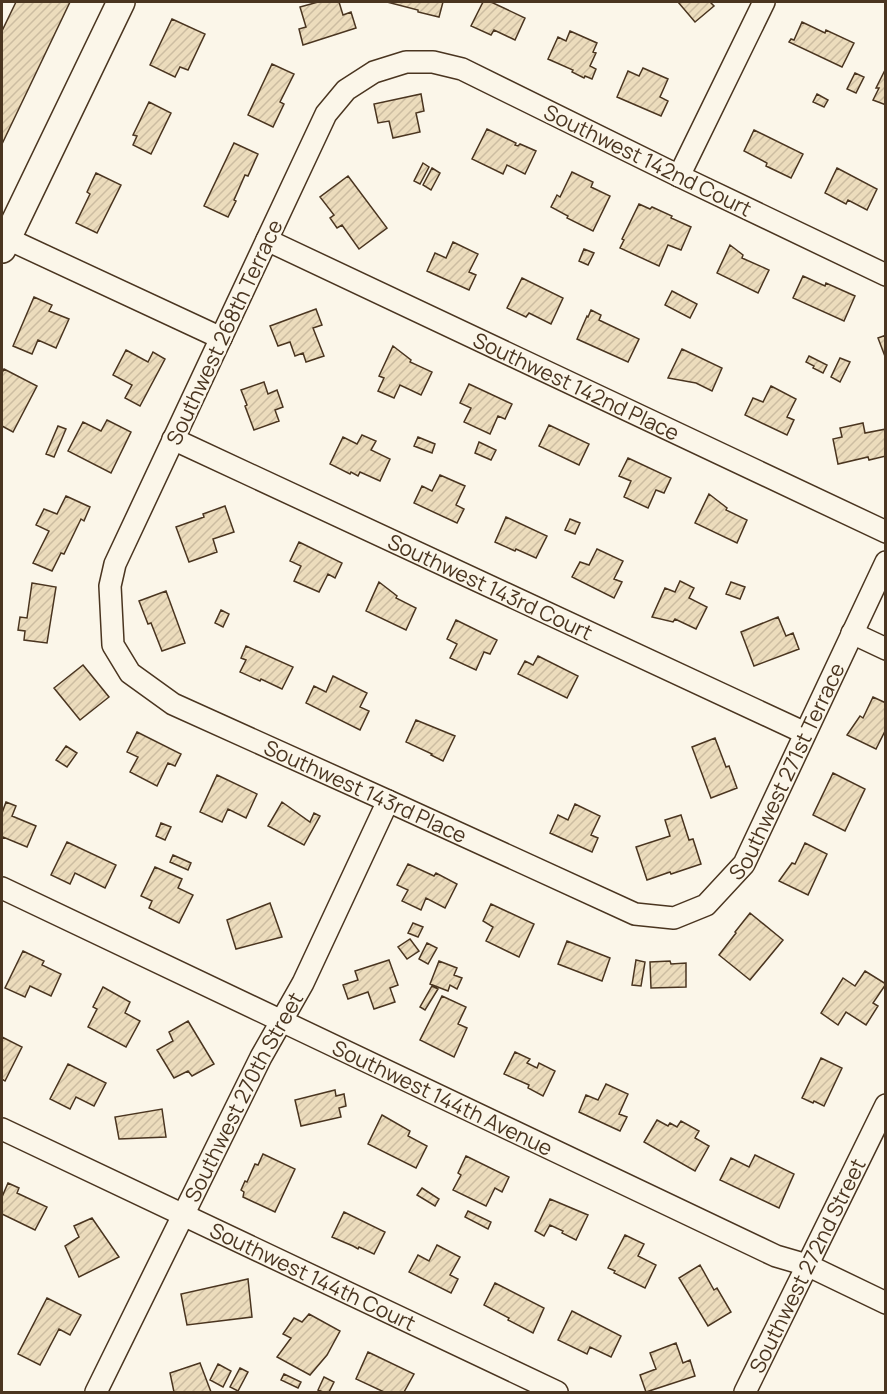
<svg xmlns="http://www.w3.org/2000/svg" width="887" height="1394" viewBox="0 0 887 1394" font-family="Manrope,sans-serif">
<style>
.building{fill:url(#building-hatch);stroke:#4a3520;stroke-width:1.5}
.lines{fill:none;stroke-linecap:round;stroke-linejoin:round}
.minor-casing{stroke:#4a3520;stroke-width:24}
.major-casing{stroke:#4a3520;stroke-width:30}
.minor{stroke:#fbf6e9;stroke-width:21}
.major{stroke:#fbf6e9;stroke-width:27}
.labels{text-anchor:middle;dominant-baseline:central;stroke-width:4.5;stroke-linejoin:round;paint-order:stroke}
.street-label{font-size:21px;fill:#4a3520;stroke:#fbf6e9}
</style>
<defs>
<pattern id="building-hatch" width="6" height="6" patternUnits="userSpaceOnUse" patternTransform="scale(1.5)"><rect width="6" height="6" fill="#ecdcbc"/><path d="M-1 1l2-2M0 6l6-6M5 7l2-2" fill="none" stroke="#ccbda1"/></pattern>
</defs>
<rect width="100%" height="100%" fill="#fbf6e9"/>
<path class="building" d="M16,2H70L2,144V31Z
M318,2H339L343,15L351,12L356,28L303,45L299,29L306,27L300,7Z
M387,2H443L439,17L418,12V10Z
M483,2H491L525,18L515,40L494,30L491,35L471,26Z
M678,2H710L714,6L695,22Z
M172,19L205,34L188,70L180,67L175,77L150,65Z
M802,22L825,33L826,30L854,43L842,67L789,42L791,39L794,40Z
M570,31L597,43L593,52L596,53L590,66L596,69L592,79L585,76L584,78L572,72L573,70L548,59L558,37L566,41Z
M272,64L294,74L280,102L284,104L273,127L248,115Z
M643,68L668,79L660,97L668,101L661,116L617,97L628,71L639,76Z
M886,68V105L873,100L879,88H876Z
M855,73L864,77L856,93L847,89Z
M421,94L424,111L416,113L420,132L393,138L389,121L378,123L374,104Z
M817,94L828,100L824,107L813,102Z
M149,102L171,113L151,154L133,145L137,136L133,135Z
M487,129L516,143L515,145L518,146L520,144L536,151L525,174L507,165L503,174L472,159Z
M754,130L803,154L791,178L766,166L767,163L744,151Z
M234,143L258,154L248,176L245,175L234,200L236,201L228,217L204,206Z
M423,163L429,167L420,184L414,181Z
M432,168L440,173L431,190L423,185Z
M837,168L877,189L867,210L848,200L846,204L825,193Z
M572,172L593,182L591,187L610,196L593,231L567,218L568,216L551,207L557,195L560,197Z
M96,173L121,185L97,233L76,223L90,194L87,192Z
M348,176L387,228L359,249L342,225L337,228L330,218L334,215L320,197Z
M639,204L650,209L652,207L672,216L671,218L691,227L681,250L668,245L659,266L620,248L624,240L622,239Z
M453,242L478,254L469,272L476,275L469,290L427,271L435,253L446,258Z
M730,245L743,255L742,258L769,270L758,293L717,273Z
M584,249L594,253L588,265L579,261Z
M803,276L825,286L826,283L855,296L844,321L793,298Z
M522,278L563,298L551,324L529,313L526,317L507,308Z
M672,291L697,304L690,318L665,305Z
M34,297L52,305L49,311L69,319L56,348L38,340L32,354L13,346Z
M316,309L322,325L313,328L324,356L306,362L303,353L295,356L290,342L278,346L270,326Z
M591,310L601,315L599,320L639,339L628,362L577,339L587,316L588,317Z
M886,335V359L878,338Z
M393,346L411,360L410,362L432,372L421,395L400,385L394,398L378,391L384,378L379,376Z
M682,349L722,368L712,391L696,383L668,378Z
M126,350L148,362L153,352L165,359L140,406L125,398L132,385L113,375Z
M809,356L827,365L823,373L813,368L814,366L806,362Z
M840,358L850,362L840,382L831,377Z
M4,369L37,386L13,432L2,426V373Z
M264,382L268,394L277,390L283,407L275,410L279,421L254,430L245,406L247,405L241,390Z
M469,384L512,404L505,419L498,416L490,434L464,422L471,408L460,403Z
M771,386L796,399L787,417L794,420L787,435L745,415L753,398L763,402Z
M107,420L131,432L111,473L68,451L83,422L101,431Z
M863,423L865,433L886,429V456L869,460L868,457L838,464L833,439L842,437L840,428Z
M549,425L589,444L579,465L539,446Z
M58,426L66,429L54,457L46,454Z
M362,435L376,441L371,450L390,459L380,481L360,472L358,476L351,472L350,474L330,464L343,437L357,444Z
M418,437L435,444L432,453L414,446Z
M479,442L496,450L491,460L475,453Z
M628,458L671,478L664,493L656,490L648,508L624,497L631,481L619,476Z
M440,475L465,486L456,505L464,509L457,523L414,503L422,486L432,491Z
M709,494L727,508L726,510L747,520L737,543L695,523Z
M66,496L90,507L84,521L81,519L64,554L61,553L52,571L33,563L49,531L36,525L44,509L57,514Z
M225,506L234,532L213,539L217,552L189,562L176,527L204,517L203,514Z
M506,517L547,536L536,558L516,549L515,551L495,542Z
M570,519L580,523L575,534L565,530Z
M299,542L342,563L335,578L328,574L319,592L294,581L301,566L290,561Z
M597,549L623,561L614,579L622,582L614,598L572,577L580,562L589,565Z
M680,581L694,588L689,598L707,607L696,629L675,619L673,622L652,617L665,588L675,592Z
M379,582L397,596L396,598L416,608L406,630L366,611Z
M731,582L745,587L740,599L726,594Z
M32,583L56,587L47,643L24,640L25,631L18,630L20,617L27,618Z
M166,591L185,643L162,651L151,623L148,624L139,601Z
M221,610L229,614L223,627L215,623Z
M778,617L786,636L793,633L799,649L754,666L741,632Z
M456,620L497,640L490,654L484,652L476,670L450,658L457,644L447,639Z
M246,646L293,667L282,689L261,679L260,681L240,672L246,660L241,658Z
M538,656L578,676L567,698L518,674L525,661L533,665Z
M83,665L109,697L80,720L54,688Z
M333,676L367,693L360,707L369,711L360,730L306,703L314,686L326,692Z
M873,697L886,703V729L876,749L847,735L860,716L863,718Z
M416,720L455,736L443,761L431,755L432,754L406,742Z
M137,732L181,754L175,766L168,763L157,786L130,772L138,757L127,752Z
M715,738L726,767L729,766L737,788L711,798L692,747Z
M66,746L77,753L67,767L56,760Z
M833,773L865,789L845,831L813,815Z
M217,775L257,794L246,818L228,809L222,822L200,812Z
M6,802L16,806L12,816L36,826L27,847L3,837L2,840V813Z
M282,802L310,822L314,813L320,816L304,845L268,826Z
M575,804L600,816L591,835L598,838L592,852L550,833L558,815L568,820Z
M681,815L689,840L693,839L701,864L671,874L670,872L647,880L636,847L670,836L665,820Z
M161,823L171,827L165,840L156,836Z
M67,842L116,865L105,888L75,873L70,884L51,875Z
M805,843L827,854L808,895L779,881L792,863L795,864Z
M173,855L191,863L188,870L170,862Z
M408,864L434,876L436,873L457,884L445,908L426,898L421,910L402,901L408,890L397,885Z
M155,867L182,879L178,888L193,895L179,923L149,908L152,901L141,896Z
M270,903L282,937L236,949L227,920Z
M491,904L534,924L519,957L486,941L493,927L483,921Z
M750,913L783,940L750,980L719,955L736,933L735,932Z
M413,923L423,927L418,937L408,933Z
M410,939L419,951L407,959L398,947Z
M567,941L610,958L602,981L558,964Z
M427,943L437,948L428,964L419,959Z
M23,951L44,961L42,965L61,974L51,996L30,986L25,997L5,988Z
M389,960L398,985L390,988L395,1002L374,1009L368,992L348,999L343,985L358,980L355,971Z
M636,960L645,962L641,986L632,985Z
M439,961L457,968L454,975L462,978L457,989L450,985L448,991L430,984Z
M670,961L671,964L686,963V987L651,988L650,962Z
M865,971L886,984L873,1003L878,1006L866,1025L846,1012L838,1025L821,1013L843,978L855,986Z
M432,986L438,989L425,1010L420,1007Z
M103,987L130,1002L125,1013L140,1021L126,1047L88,1027L97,1009L93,1007Z
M442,996L466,1007L458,1024L467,1028L454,1057L420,1040Z
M188,1021L214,1064L192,1076L188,1071L174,1078L157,1050L173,1041L169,1032Z
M2,1037L22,1047L5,1081L2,1079Z
M515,1052L530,1059L527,1063L537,1068L539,1063L555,1071L543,1096L528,1088L529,1085L504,1074Z
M821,1058L842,1068L824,1106L814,1101L813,1103L802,1098Z
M68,1064L106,1083L94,1106L76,1097L70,1109L50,1099Z
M606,1084L628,1094L619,1114L627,1117L620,1131L579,1112L586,1095L598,1100Z
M335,1090L336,1096L344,1094L346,1106L339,1108L341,1117L301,1126L295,1100Z
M162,1109L166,1137L119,1139L115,1117Z
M382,1115L410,1131L408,1136L427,1146L416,1168L368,1144Z
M657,1120L668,1126L670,1123L677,1127L681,1121L699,1131L695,1138L709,1146L695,1171L644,1142Z
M263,1154L295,1169L275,1212L243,1197L244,1192L241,1190L245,1181L247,1182L255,1164L258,1165Z
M755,1155L794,1174L779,1208L720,1180L731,1158L749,1167Z
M466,1156L509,1177L502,1192L495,1188L486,1206L453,1190L461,1175L458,1173Z
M8,1183L19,1188L17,1193L47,1207L35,1230L2,1214V1197Z
M422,1188L439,1199L435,1206L417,1195Z
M550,1199L588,1215L576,1240L562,1233L563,1231L550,1225L544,1236L535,1231Z
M468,1211L491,1222L488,1229L465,1217Z
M344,1212L385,1232L374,1254L359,1247L358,1249L353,1246L332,1237Z
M92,1218L119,1257L79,1277L65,1246L79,1237L74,1226Z
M625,1235L644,1244L638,1256L656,1265L645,1288L614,1273L615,1271L608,1268Z
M437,1245L460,1257L450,1275L458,1279L451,1293L409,1272L418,1255L429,1261Z
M700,1265L714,1290L717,1288L731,1312L708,1326L679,1278Z
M248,1279L252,1317L187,1325L181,1294Z
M495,1283L544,1308L533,1333L508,1320L509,1318L484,1305Z
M47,1298L81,1315L70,1335L59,1329L40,1365L18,1354Z
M572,1311L621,1336L611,1357L590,1347L587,1354L558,1340Z
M309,1314L340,1331L327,1355L310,1375L277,1357L291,1338L283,1334L294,1318L302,1322Z
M676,1343L683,1363L690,1360L695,1376L646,1392L640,1375L656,1369L650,1353Z
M368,1352L414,1374L404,1392H384L356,1379Z
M200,1363L211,1392H174L170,1373Z
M218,1364L231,1371L223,1387L210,1380Z
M240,1368L248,1372L238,1391L230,1387Z
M284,1374L301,1382L298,1388L281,1380Z
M324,1377L334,1382L329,1392H323L318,1390Z"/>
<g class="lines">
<defs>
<g id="minor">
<path d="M679,176L764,2"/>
<path d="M2,234L6,238L221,338"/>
<path id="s1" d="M267,240L886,532"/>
<path id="s2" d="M886,275L679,176L462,69L433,62H406L374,72L346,90L326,114L115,564L110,586L113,645L130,673L173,704L388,801L635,914L674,918L706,905L744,864L886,562"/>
<path id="s3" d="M173,439L805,733"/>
<path d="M852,633L886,649"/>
<path id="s4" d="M2,888L776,1256L807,1265L886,1303"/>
<path id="s5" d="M2,1129L557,1392"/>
<path id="s6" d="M96,1392L261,1057L303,983L388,801"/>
<path id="s7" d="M745,1392L886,1105"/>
</g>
<path id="major" d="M2,249L121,2"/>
</defs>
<use href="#minor" class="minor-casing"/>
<use href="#major" class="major-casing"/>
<use href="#minor" class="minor"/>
<use href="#major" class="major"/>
</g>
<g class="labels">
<g class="street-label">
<text transform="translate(648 160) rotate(26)">Southwest 142nd Court</text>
<text transform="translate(224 332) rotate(-65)">Southwest 268th Terrace</text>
<text stroke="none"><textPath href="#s1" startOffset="342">Southwest 142nd Place</textPath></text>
<text stroke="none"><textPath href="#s3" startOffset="350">Southwest 143rd Court</textPath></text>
<text stroke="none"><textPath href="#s2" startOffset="2030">Southwest 271st Terrace</textPath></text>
<text stroke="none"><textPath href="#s2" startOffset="1502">Southwest 143rd Place</textPath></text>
<text stroke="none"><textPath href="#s6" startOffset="330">Southwest 270th Street</textPath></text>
<text stroke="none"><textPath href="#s4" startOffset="488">Southwest 144th Avenue</textPath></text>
<text stroke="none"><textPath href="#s7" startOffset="141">Southwest 272nd Street</textPath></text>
<text stroke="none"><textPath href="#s5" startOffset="344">Southwest 144th Court</textPath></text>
</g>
</g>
<rect width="887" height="1394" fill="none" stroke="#4a3520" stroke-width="6"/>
</svg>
